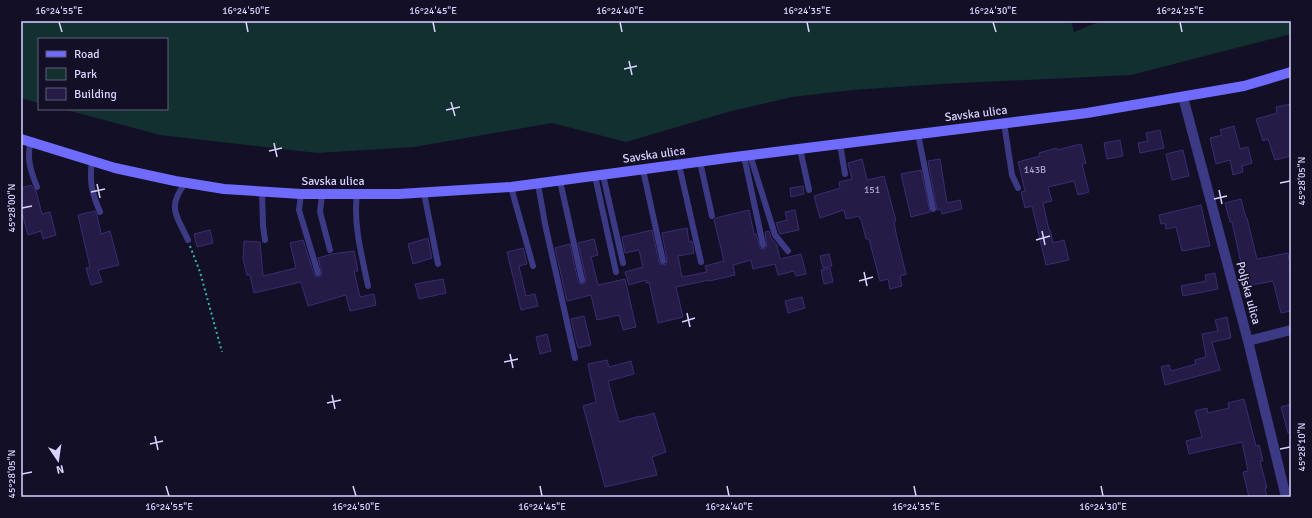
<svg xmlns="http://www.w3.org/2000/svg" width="1312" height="518" viewBox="0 0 1312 518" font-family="Signika,sans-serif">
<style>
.green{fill:#12302f}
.building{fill:#241b47;stroke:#3b2d73}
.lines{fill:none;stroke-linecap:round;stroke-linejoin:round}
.path{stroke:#2fb8b0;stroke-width:2;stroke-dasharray:2 3;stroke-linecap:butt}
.lane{stroke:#3d3a85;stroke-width:6}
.street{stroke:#3d3a85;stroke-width:10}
.secondary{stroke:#6f6bff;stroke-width:10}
.ticks{fill:none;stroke:#d9d4ff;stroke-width:1.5}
.labels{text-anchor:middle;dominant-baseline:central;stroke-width:3;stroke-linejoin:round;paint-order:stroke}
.number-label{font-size:10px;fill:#aca6d1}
.street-label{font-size:12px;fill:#d9d4ff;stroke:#130f26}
.neatline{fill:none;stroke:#d9d4ff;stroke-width:1.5}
.ticks-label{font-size:10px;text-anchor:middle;fill:#d9d4ff}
</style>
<rect width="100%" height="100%" fill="#130f26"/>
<path class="green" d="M21,21H1071L1074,32L1101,21H1291V34L1131,75L941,84L852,90L792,97L728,112L626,142L552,123L414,147L317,153L160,135L63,109H167V39H39V103L21,98Z"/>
<path class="building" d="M1291,104V156L1275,160L1268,139L1263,141L1256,119L1277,113L1276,107Z
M1234,126L1240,149L1248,147L1252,163L1242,166L1243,172L1233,175L1230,160L1216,164L1210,138L1222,135L1220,130Z
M1160,130L1164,148L1140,153L1138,143L1148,141L1146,133Z
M1120,140L1123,156L1107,159L1104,143Z
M1081,144L1086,163L1082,164L1089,192L1078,195L1074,181L1048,187L1052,201L1043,203L1049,230H1050L1053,243L1064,240L1069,260L1046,265L1032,206L1025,208L1021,192L1025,191L1018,162L1040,156L1039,153L1056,148L1057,150Z
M1183,150L1189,176L1172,180L1166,154Z
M862,159L867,180L884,176L896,221L894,222L897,238L906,274L900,276L902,286L890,289L888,279L880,281L869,239H866L861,219H860L859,216L846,219L844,210L820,218L814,196L840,188L839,182L852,179L848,163Z
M940,159L947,203L960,200L962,209L942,214L941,209L937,210L928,161Z
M921,170L930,212L911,217L901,174Z
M31,185L34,190L36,191L42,214L50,212L56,235L43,239L41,231L28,235L21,209V188Z
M803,186L804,194L791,197L790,188Z
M1241,199L1246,218H1247L1257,259L1288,253L1291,272V311L1281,313L1273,281L1246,286L1232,222H1230L1225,203Z
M1201,205L1210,246L1182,251L1176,227L1166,229L1165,223L1161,224L1159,215Z
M749,210L754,234H756L760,248L764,249L767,247L765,232L769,231L771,238L777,245L780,259L801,254L806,274L796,276L794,271L778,275L775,264L753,269L751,260L733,265L735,275L709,281V280L676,287L683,317L658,323L649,282L646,283V280L629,285L625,272L643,267L639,250L625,253L622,237L652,230L659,262L660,264L664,265L666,264L667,260L662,233L687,228L689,242L692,241L694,253L678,256L682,277L707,272L705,266L724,261L714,220L716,218Z
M795,210L799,230L780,234L776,223L787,220L785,212Z
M95,211L97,215L101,234L110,231L119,265L98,270L102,282L91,285L86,268L90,267L78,215Z
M210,230L213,243L197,247L194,234Z
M428,238L432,258L413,264L408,244Z
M594,239L598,255L591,257L598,285L625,279L636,327L623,330L619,315L597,320L591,295L567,301L555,248L570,244L578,281L579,283L583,284L585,283L586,279L578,243Z
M303,240L314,274L317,277L321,276L322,274L318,258L332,254L354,251L358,271H354L360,297L374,294L376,305L350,311L346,295L308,306L301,282L254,293L250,275H247L243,259L244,241L260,242L263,276L296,268L290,243Z
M523,248L527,264L519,266L526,296L535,294L538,306L521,310L507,252Z
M829,254L832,266L823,268L820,256Z
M830,268L833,282L824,284L821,270Z
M1215,273L1218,289L1183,296L1181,286L1206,281L1205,275Z
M443,279L446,293L419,299L415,284Z
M802,297L805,308L788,313L785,301Z
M584,316L591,345L578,348L571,319Z
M1227,317L1231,338L1212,342L1220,370L1165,385L1161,367L1169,365L1171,371L1196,364L1195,360L1206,357L1202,334L1218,331L1215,320Z
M547,334L551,351L540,354L536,337Z
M607,360L609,367L631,361L634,374L608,381L619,422L640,416L641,417L654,413L666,452L652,457L657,475L605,487L583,406L596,402L588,364Z
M1244,399L1256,446L1259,445L1263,461H1260L1267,488H1265L1267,497H1249L1243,472L1248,471L1242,442L1189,454L1186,441L1202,437L1195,411L1207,408L1208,413L1229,408L1228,403Z
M1291,404V433H1288L1281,407Z"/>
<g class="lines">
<path class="path" d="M190,246L200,272L222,352"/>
<path class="lane" d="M1004,123L1012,175L1018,188
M918,134L933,209
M31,142C26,157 31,172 37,187
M840,144L845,174
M800,149L809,190
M750,155L775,235L788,251
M744,156L763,245
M92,161C89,182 92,193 100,212
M700,162L712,216
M679,165L701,262
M643,170L663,261
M603,175L623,263
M595,176L616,272
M560,181L582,280
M185,183C167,208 176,214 188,240
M538,184L545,224L575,358
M511,187L533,266
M262,191L263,226L265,240
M424,193L438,264
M301,194L299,210L318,273
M322,194L320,212L330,250
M357,194C353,225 362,256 368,286"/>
<path class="street" d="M1183,97L1248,341L1286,497
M1248,341L1291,330"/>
<path class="secondary" d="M21,139L115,168L175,181L224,189L301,194H399L511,187L727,158L1087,113L1244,86L1291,72"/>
</g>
<path class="ticks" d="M59,22L62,32M246,22L248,32M433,22L435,32M620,22L622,32M807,22L809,32M993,22L996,32M1180,22L1182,32M629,61L632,75M624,69L637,66M451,102L455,116M446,110L460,107M274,143L277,157M269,151L282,148M1280,183L1290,181M97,184L100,198M1219,190L1222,204M91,192L105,189M1214,199L1227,196M22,208L32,206M1042,231L1045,245M1036,240L1050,236M864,272L867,286M859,281L873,277M687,313L690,327M682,322L695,318M510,354L513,368M504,362L518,359M332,395L335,409M327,403L341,400M155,436L158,450M150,444L163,441M1280,449L1290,447M22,474L32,472M166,486L169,496M353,486L356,496M540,486L542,496M727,486L729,496M914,486L916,496M1101,486L1103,496"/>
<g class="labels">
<g class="number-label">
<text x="1035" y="170">143B</text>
<text x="872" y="190">151</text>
</g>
<g class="street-label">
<text transform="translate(976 114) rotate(-7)">Savska ulica</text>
<text transform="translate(654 155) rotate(-8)">Savska ulica</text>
<text x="333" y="181">Savska ulica</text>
<text transform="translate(1248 293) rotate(75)">Poljska ulica</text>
</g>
</g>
<rect width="1312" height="518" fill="none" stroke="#130f26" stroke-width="44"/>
<rect x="38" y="38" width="130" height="72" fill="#130f26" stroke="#625e7d"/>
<rect x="46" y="51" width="20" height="6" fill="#6f6bff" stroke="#625e7d"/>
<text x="74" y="58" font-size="12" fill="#d9d4ff">Road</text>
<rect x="46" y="68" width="20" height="12" fill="#12302f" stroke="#625e7d"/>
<text x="74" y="78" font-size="12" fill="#d9d4ff">Park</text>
<rect x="46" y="88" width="20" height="12" fill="#241b47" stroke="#625e7d"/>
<text x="74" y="98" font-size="12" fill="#d9d4ff">Building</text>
<g transform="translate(58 460) rotate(167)" stroke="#130f26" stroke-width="3" paint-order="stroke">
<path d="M0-3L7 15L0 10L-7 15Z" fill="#d9d4ff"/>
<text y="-6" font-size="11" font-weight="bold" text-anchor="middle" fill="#d9d4ff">N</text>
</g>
<rect x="22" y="22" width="1268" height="474" class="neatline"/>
<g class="ticks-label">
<text x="59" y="14">16°24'55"E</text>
<text x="246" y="14">16°24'50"E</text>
<text x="433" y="14">16°24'45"E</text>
<text x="620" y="14">16°24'40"E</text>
<text x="807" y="14">16°24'35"E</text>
<text x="993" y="14">16°24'30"E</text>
<text x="1180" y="14">16°24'25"E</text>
<text transform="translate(1301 181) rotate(-90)" y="4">45°28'05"N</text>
<text transform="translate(11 208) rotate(-90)" y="4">45°28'00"N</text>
<text transform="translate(1301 447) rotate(-90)" y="4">45°28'10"N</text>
<text transform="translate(11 474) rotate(-90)" y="4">45°28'05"N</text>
<text x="169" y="510">16°24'55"E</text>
<text x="356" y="510">16°24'50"E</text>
<text x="542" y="510">16°24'45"E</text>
<text x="729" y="510">16°24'40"E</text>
<text x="916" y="510">16°24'35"E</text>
<text x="1103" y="510">16°24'30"E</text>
</g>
</svg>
